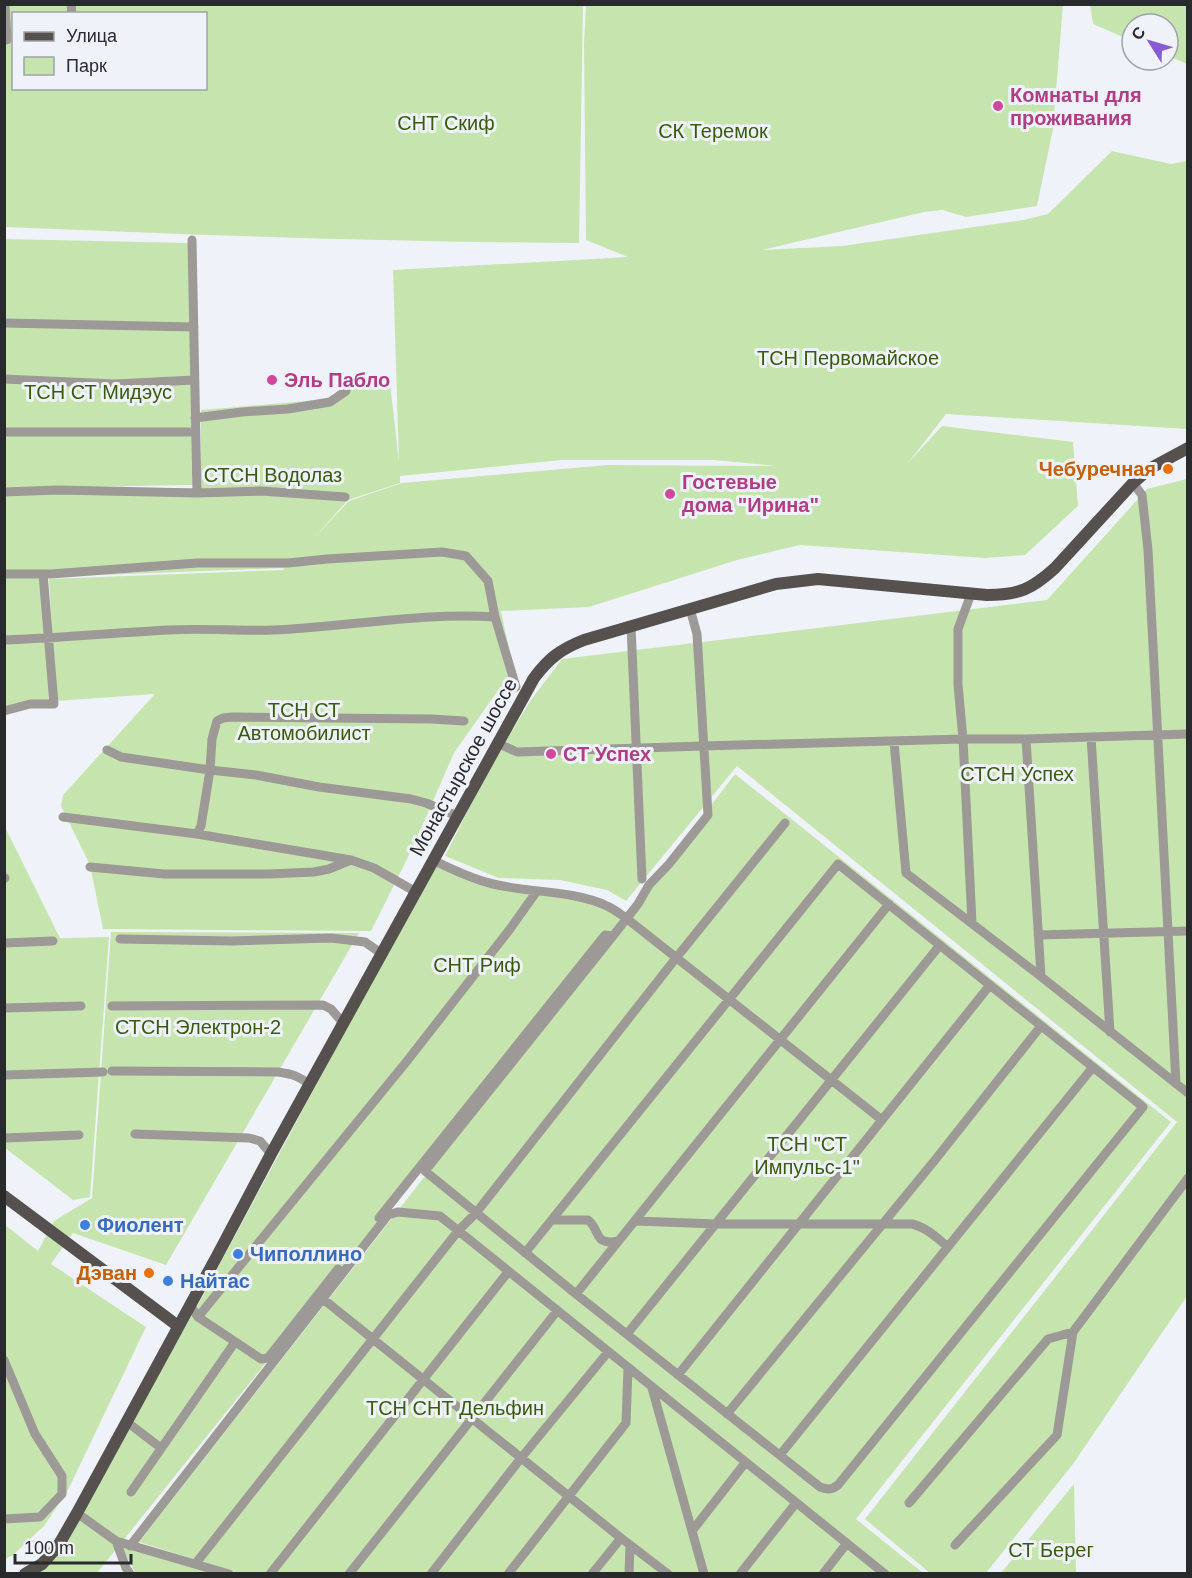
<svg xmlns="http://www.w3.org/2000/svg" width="1192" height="1578" viewBox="0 0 1192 1578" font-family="Helvetica,sans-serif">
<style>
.green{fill:#c6e5ae;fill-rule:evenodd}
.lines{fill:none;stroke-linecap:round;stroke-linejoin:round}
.minor{stroke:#9c9997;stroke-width:9}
.major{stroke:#56514e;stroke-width:12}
.hotel-dot{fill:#d1479c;stroke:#eff3f9;stroke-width:2}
.food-dot{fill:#e8710a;stroke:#eff3f9;stroke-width:2}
.shop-dot{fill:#3f7fe0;stroke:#eff3f9;stroke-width:2}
.labels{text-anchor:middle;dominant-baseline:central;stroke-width:6;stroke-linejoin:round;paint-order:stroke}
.hotel-label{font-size:20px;font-weight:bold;fill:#b23c85;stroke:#eff3f9;text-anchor:start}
.park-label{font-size:20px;fill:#385c0c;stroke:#eff3f9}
.food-label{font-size:20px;font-weight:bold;fill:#c56008;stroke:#eff3f9;text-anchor:end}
.street-label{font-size:20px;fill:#282a2c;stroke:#eff3f9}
.shop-label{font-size:20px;font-weight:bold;fill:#366cbe;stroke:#eff3f9;text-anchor:start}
</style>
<rect width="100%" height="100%" fill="#eff3f9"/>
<path class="green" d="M5,5H583L579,243C387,242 196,235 5,227ZM14,14H206V88H14Z
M586,5H1063L1053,129L1037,206L966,217L942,210L924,212L762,250L842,246L1023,220L1048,214L1112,151L1171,164L1187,161V429L946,414L908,463L942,426L1073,442L1078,506L1025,555L985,558L800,545L737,560L589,607L501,611L515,677L499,689L454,753L413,847L371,931L103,929L90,865L61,806L63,795L155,694L56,701L49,579L283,570L284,568L48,577L53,708L5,707V489L201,488V410L329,399L343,388L390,383L399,462L393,270L628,257L586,240L584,44ZM562,460H714L776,466L608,465L402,483L349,501L312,540L348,500L400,483V476Z
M1090,5H1187V64L1168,56V24H1132V41L1093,24Z
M5,239L188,243L193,485L5,488Z
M1187,479V1296L1073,1464L986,1573H930L865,1519L1177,1122L737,766L626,901L607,890L560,880L499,878L445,856L490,767L531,700L562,659L1047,600L1147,489Z
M735,774L1171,1122L856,1519L923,1573L241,1574L139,1542L425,1176L622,919L97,1573L23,1574L47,1564L193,1314L434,866L521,888L606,904L624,918Z
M4,825L60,938L109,937L90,1197L73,1200L5,1148Z
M111,932L359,933L166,1265L73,1233L51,1264L146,1327L68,1490L44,1526L12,1556L5,1559L4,1224L38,1251L54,1221L92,1198Z
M1074,1484L1076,1573H1001Z
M121,1546L215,1573H137L135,1572Z"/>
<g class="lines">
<path class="minor" d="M5,4L7,40
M71,4L72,14
M192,240L197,493
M4,323L194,327
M4,379L115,384L194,380
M195,418L242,412L288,409L330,402L346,391
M4,432H195
M1133,483L1142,495L1148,550L1176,1084
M4,492L58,490L197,493L261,491L345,497
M4,574H51L197,563H288L327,559L442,552L466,556L488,581L495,617L516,687
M971,594L958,629V685L963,739L972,923
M631,626L642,879
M4,640C59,638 113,633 168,630C203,628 238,631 273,630C347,627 421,612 495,617
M4,711L30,704H54L43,574
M1091,737L1110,1032
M1026,739L1041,976
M894,742L906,873L1039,975L1188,1093
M497,743L517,752L703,746L963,739H1026L1188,734
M107,750L121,757L210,770L256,775L319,787L411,799L426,803L457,816
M63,817L197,834
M433,860C453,870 472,879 493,884C529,893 573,890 607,906C614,909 620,914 626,918L882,1120
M90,867L164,874H269L314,872L329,869L351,860
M4,878H5
M416,892L374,868L351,860L197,834L201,826L210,770L212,739L217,721L223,718L232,717L431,719L464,721
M1038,935L1188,931
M120,939L231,941L331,938L365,942L382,954
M4,943L53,941
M112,1006L323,1005L331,1009L343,1023
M4,1008L81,1006
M112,1071L278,1072C292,1074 299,1076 310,1085
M4,1075L103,1072
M135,1134L249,1138L260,1141L271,1154
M4,1138L79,1135
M379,1218L605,935L613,936
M552,1220H588C601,1230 593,1246 618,1241
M635,1221L717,1224H912C926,1227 937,1238 948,1247
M525,1253L838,864L1143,1107L838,1485C831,1490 828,1490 820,1487L576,1294L425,1171L613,936L638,904L649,885L669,864L708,815L697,634L690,609
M576,1294L889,904
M323,1299L621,1538L668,1574
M190,1305L198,1317L261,1359L268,1358L338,1269
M198,1317L407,1061L510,929L537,891
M627,1334L940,945
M4,1360L35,1434L62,1476V1494L40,1517L4,1519
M678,1375L990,985
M652,1388L704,1574
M727,1414L935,1160L1041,1026
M127,1422L161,1448
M780,1455L1093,1067
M131,1492L235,1342
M909,1503L1048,1339L1073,1332
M77,1513L116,1541L126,1568L130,1574
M692,1531L745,1463
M116,1541L229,1574
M955,1545L1057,1435L1073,1332L1188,1178
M130,1546L388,1215L398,1212L440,1216L885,1574
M196,1563L458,1231L476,1213L676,958L785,823
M270,1574L508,1272
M349,1574L557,1311
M431,1574L521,1458L608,1352
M508,1574L626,1423L628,1369
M592,1574L621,1538
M629,1574L630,1545
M740,1574L796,1503
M823,1574L847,1543"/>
<path class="major" d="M4,1196L178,1326
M25,1574L42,1564L58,1546L77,1513L217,1256L271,1154L534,678C549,658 561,649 584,640L776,584L818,579L987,595C1019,595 1032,589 1055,568L1133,483L1149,469L1188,448"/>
</g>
<g class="hotel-dot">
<circle cx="998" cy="106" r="6"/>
<circle cx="272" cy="380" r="6"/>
<circle cx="670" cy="494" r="6"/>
<circle cx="551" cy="754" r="6"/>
</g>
<g class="food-dot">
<circle cx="1168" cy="469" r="6"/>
<circle cx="149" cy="1273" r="6"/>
</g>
<g class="shop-dot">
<circle cx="85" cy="1225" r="6"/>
<circle cx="238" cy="1254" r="6"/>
<circle cx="168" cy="1281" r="6"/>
</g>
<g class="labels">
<g class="hotel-label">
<text x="1010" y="95">Комнаты для<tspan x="1010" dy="23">проживания</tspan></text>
<text x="284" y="380">Эль Пабло</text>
<text x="682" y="482">Гостевые<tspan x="682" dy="23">дома "Ирина"</tspan></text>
<text x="563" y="754">СТ Успех</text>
</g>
<g class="park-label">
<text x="446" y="123">СНТ Скиф</text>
<text x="713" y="131">СК Теремок</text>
<text x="848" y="358">ТСН Первомайское</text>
<text x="98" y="392">ТСН СТ Мидэус</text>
<text x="273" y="475">СТСН Водолаз</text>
<text x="304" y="710">ТСН СТ<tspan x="304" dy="23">Автомобилист</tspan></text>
<text x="1017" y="774">СТСН Успех</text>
<text x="477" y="965">СНТ Риф</text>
<text x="198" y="1027">СТСН Электрон-2</text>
<text x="807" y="1144">ТСН "СТ<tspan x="807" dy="23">Импульс-1"</tspan></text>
<text x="455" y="1408">ТСН СНТ Дельфин</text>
<text x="1051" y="1550">СТ Берег</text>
</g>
<g class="food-label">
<text x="1156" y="469">Чебуречная</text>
<text x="137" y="1273">Дэван</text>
</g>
<g class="street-label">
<text transform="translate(463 767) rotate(-61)">Монастырское шоссе</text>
</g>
<g class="shop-label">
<text x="97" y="1225">Фиолент</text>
<text x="250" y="1254">Чиполлино</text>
<text x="180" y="1281">Найтас</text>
</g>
</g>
<rect width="1192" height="1578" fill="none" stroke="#282a2c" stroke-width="12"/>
<rect x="12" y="12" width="195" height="78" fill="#eff3f9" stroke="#9fa3a7" stroke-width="1.5"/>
<rect x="24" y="32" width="30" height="9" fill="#56514e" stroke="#9fa3a7" stroke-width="1.5"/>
<text x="66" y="42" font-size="18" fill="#282a2c">Улица</text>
<rect x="24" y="57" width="30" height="18" fill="#c6e5ae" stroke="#9fa3a7" stroke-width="1.5"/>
<text x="66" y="72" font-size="18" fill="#282a2c">Парк</text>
<g transform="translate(1150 42) rotate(307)"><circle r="28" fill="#eff3f9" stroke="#9fa3a7" stroke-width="1.5"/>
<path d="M0-4.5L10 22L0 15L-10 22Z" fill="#875bd5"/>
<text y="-9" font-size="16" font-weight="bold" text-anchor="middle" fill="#282a2c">С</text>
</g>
<path d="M15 1554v9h116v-9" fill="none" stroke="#282a2c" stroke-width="3"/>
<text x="24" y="1554" font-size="18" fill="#282a2c" stroke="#eff3f9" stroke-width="4.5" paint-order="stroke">100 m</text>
</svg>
